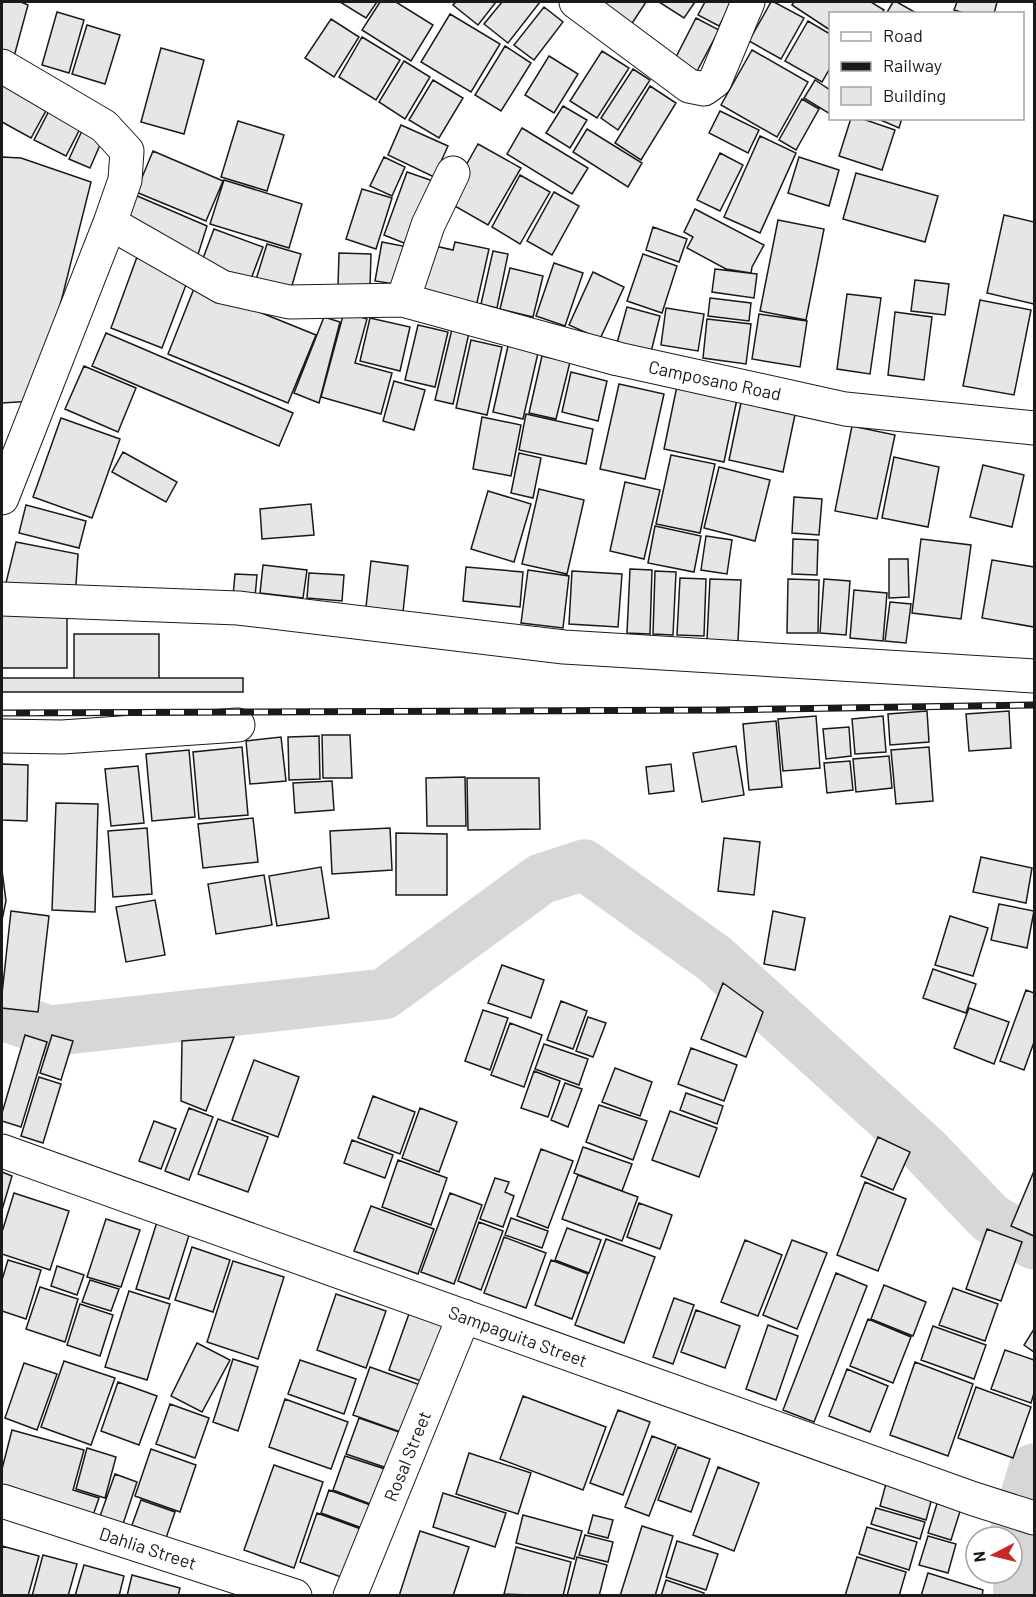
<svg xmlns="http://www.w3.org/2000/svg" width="1036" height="1597" viewBox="0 0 1036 1597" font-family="Barlow,sans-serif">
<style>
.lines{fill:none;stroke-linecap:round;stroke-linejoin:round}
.river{stroke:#d7d7d7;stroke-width:51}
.building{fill:#e6e6e6;stroke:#1a1a1a;stroke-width:1.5}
.minor-casing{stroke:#1a1a1a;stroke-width:35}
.minor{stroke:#fff;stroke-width:33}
.rail-casing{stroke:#1a1a1a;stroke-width:7}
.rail{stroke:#fff;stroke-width:4.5;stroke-dasharray:14;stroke-linecap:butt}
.labels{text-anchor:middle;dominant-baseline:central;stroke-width:4.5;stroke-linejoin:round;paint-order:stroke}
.street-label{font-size:18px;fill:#1a1a1a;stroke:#fff}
</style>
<rect width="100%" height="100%" fill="#fff"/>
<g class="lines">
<path class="river" d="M2,1015L49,1031L384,994L541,879L584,865L715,959L924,1149L990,1218L1034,1244
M1019,1596L1016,1528L1034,1469"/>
</g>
<path class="building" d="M2,2H21L28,5L12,64L2,58Z
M340,2H377L366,18Z
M380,2H396L433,25L411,61L362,30Z
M456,2H496L478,25L453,5Z
M502,2H540L508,43L484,24Z
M597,2H646L627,31Z
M659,2H695L684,18Z
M705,2H732L719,26L698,15Z
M771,2H774L804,18L781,59L749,41Z
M794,2H871L884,10L881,14H830V30L792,5Z
M893,2H897L918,14H886Z
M957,2H997L994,14H967L954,10Z
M544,7L563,22L534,60L514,45Z
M57,12L84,20L69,73L42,65Z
M450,14L500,44L471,92L421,62Z
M696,18L719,30L696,73L674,61Z
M331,19L359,37L334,77L305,58Z
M808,21L830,34V68L822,82L785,61Z
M87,25L120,35L105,84L72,74Z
M362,37L400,60L376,100L339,77Z
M505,46L531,63L501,111L475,95Z
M161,48L204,60L184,134L141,122Z
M752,50L808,82L777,137L721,105Z
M602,51L629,68L597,118L570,101Z
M549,56L578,74L554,113L525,95Z
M404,61L430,77L405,119L379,102Z
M633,69L650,80L618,130L601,118Z
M433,80L463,98L439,138L409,120Z
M815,80L830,90V114L804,98Z
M2,81L48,107L31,138L2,122Z
M650,86L676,103L641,160L615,143Z
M802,99L819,109L796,150L779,140Z
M53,103L85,119L66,156L34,140Z
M563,106L587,120L570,148L546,133Z
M720,111L759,130L748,153L709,133Z
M851,118H860L895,130L882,170L839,156Z
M876,118H902L899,128Z
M238,121L284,135L267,191L221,177Z
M86,122L106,131L90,168L69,159Z
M401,125L448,146L434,177L388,155Z
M522,128L588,168L572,194L507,154Z
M587,129L642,163L628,187L573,152Z
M760,136L796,153L760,233L724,217Z
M478,144L521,168L488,225L446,201Z
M153,151L223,181L206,221L136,192Z
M720,153L743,165L720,211L697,200Z
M2,157L21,158L91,182L63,294L34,401L2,403Z
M384,157L405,167L392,196L370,186Z
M799,157L839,170L829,206L788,193Z
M407,172L433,181L409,245L384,235Z
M856,173L938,196L925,242L843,219Z
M520,175L550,192L520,244L492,227Z
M224,180L302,204L289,248L210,224Z
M362,189L392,198L376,249L346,239Z
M554,192L579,206L552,255L527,241Z
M135,195L207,226L195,264L123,224Z
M695,209L764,245L752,267L751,273L726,269L687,248L693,237L684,232Z
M1004,215L1034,222V304L987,293Z
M778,220L824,229L806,320L760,311Z
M653,227L687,239L679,262L646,250Z
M214,229L263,247L248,287L199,269Z
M382,242L408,247L401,285L375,281Z
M455,242L489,249L476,307L416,294L426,244L453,250Z
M267,244L301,254L289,296L254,286Z
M493,251L508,254L497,308L481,304Z
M339,253L371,254L370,287L338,286Z
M643,254L677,266L662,313L627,301Z
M137,257L189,277L162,348L111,328Z
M554,263L583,273L565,326L536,316Z
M510,268L543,276L533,317L500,309Z
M715,269L757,274L754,298L712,292Z
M593,272L624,287L600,339L569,325Z
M915,280L949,284L945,315L911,311Z
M195,286L316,335L288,403L168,354Z
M847,294L881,298L870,374L837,369Z
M710,298L751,303L749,321L708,316Z
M980,300L1031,310L1014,395L963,386Z
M627,307L660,316L651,352L617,343Z
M666,308L704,314L698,351L661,345Z
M344,312L367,319L355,363L392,373L381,414L321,397Z
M895,312L932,317L924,380L888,375Z
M759,314L807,321L800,367L752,359Z
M324,317L340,322L319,403L294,393Z
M370,318L410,327L400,371L360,361Z
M707,319L751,324L746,364L703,358Z
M418,325L448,332L435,387L405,380Z
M452,329L469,333L453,404L435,400Z
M106,333L293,413L279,446L92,366Z
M471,340L502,347L487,415L456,408Z
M508,346L538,353L523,419L493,412Z
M542,356L570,362L556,419L529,413Z
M84,366L136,388L118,432L65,409Z
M571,372L607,381L598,421L562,412Z
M394,381L425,390L414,430L383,421Z
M619,384L664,394L645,479L600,469Z
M677,386L737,399L724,462L664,449Z
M742,398L796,410L783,472L729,460Z
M526,414L593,429L586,464L519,450Z
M482,417L521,425L511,476L473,469Z
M61,418L120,439L92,518L33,497Z
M852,426L895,435L877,519L835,511Z
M123,452L177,482L166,502L112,472Z
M519,453L541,458L533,498L511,493Z
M671,455L715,464L700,533L656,524Z
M894,457L939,467L928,527L882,518Z
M983,465L1024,475L1012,527L970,517Z
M719,467L770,480L755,541L704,528Z
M625,482L660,490L644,559L610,551Z
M539,489L584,500L567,574L522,564Z
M488,491L531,504L514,562L471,549Z
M794,497L822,499L819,535L792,533Z
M311,504L314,535L262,539L260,509Z
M26,505L86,521L79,548L19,533Z
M655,526L701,536L694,572L648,563Z
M706,536L732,540L727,574L701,570Z
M793,539L818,540L817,575L792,574Z
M921,539L971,545L961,619L912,613Z
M16,542L78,554L75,600L3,595Z
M889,559H908L909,597L889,598Z
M992,560L1034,567V627L982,618Z
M371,561L408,566L403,612L366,607Z
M263,565L307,570L303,598L260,593Z
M466,567L523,572L520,607L463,601Z
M630,569L652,570L650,634L627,633Z
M528,570L569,576L563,628L521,623Z
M572,571L622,574L618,627L569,624Z
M655,571L676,572L673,635L653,634Z
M309,573L344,575L342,601L307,598Z
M235,574L257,575L255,597L233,596Z
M680,578L706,579L704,636L677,635Z
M710,579L741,580L738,641L707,640Z
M788,579L819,580L818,633H787Z
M824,579L850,581L846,635L820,633Z
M854,590L887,593L883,641L850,638Z
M890,602L911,604L906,643L885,641Z
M2,615H67V668H2Z
M74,634H159V678H74Z
M2,678H243V692H2Z
M927,711L929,742L890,745L888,714Z
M1009,711L1011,748L969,751L966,714Z
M816,716L820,768L783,771L778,719Z
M883,716L886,752L855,754L852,719Z
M776,721L782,787L749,790L743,724Z
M849,727L851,756L826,759L823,729Z
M322,735H350L352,778H323Z
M319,736L320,779L289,780L288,737Z
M281,737L286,781L250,784L246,741Z
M736,746L744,795L702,802L693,753Z
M242,747L248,815L199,819L193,752Z
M929,747L933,801L896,804L891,750Z
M189,750L195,817L152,821L146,754Z
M889,756L892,788L856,792L853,759Z
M850,761L853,790L827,793L824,763Z
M2,764L28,765L27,821L2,820Z
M671,764L674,791L649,794L646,767Z
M138,766L144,823L111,826L105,769Z
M465,777L466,826H427L426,778Z
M467,778H539L540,829L468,830Z
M332,781L334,810L295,813L293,783Z
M56,803L98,804L95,912L52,910Z
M253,818L258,862L203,868L198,824Z
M147,828L152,894L113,897L108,831Z
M390,828L392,870L332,874L330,831Z
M396,833L447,834V895H396Z
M724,838L760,842L754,895L718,891Z
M981,857L1032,868L1026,903L973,892Z
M321,867L329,918L277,926L269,876Z
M2,870L6,901L2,920Z
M264,875L272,925L216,934L208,884Z
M155,900L165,955L126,962L116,907Z
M999,904L1034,911L1027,948L991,940Z
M11,911L49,916L38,1012L2,1008V994Z
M773,911L805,918L795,970L764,964Z
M950,916L988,928L973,976L935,965Z
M502,965L544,980L531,1018L488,1003Z
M933,969L976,984L966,1013L923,998Z
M723,983L763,1012L746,1057L701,1039Z
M1026,990L1034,993V1042L1024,1070L1000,1061Z
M561,1001L587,1011L573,1049L547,1040Z
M969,1008L1009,1022L994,1064L954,1048Z
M483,1010L508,1018L490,1070L465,1061Z
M588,1017L606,1023L593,1057L576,1051Z
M510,1023L542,1035L524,1087L491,1075Z
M25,1035L47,1042L21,1127L2,1121V1113Z
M52,1035L73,1041L61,1080L40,1073Z
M234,1037L206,1111L181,1101L182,1041Z
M544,1044L588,1059L579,1085L535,1069Z
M691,1048L737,1065L724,1101L678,1084Z
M254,1060L299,1077L278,1137L232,1120Z
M615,1068L652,1082L640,1116L602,1102Z
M534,1071L560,1081L548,1117L521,1108Z
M39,1077L61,1084L43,1143L21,1136Z
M565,1083L582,1089L568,1127L551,1120Z
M686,1093L723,1106L717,1124L680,1110Z
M373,1096L415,1112L400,1154L358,1138Z
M599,1105L647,1121L633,1160L586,1142Z
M189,1108L213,1117L189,1180L165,1171Z
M420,1108L457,1122L439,1172L402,1158Z
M670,1111L717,1128L699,1177L652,1160Z
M218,1119L268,1137L248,1192L198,1174Z
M154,1121L176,1129L161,1169L139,1161Z
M878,1137L910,1152L893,1190L861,1176Z
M352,1140L393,1155L385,1178L344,1163Z
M583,1147L632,1164L622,1191L574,1173Z
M541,1149L573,1161L548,1228L517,1216Z
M398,1160L447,1178L431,1225L382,1207Z
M1034,1171V1236L1011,1226Z
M2,1172L12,1176L2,1210Z
M578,1175L638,1197L622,1241L562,1219Z
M495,1178L509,1182L505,1192L514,1196L503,1227L480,1219Z
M865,1182L906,1199L878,1271L837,1255Z
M14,1193L69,1211L50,1270L2,1254V1232Z
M450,1193L482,1205L454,1284L421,1272Z
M639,1203L672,1215L660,1249L627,1237Z
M371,1206L434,1229L418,1274L354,1251Z
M511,1218L548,1231L542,1248L505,1235Z
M106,1219L140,1230L121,1287L87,1277Z
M157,1222L190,1232L169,1299L136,1289Z
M479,1222L503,1231L481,1290L458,1281Z
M567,1228L601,1240L589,1273L555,1260Z
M987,1229L1022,1242L1001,1301L966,1289Z
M504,1237L546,1253L526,1308L484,1293Z
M606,1239L655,1257L624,1343L575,1325Z
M745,1240L782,1255L758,1316L721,1302Z
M792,1240L827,1253L797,1329L763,1315Z
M192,1247L230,1260L213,1312L175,1300Z
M8,1260L41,1270L26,1319L2,1311V1280Z
M551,1260L588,1274L572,1319L535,1305Z
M233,1261L284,1277L258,1359L207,1342Z
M57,1266L84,1275L77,1295L51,1286Z
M836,1273L867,1286L814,1422L783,1410Z
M90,1280L119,1289L111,1311L82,1302Z
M884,1285L926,1302L913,1336L871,1319Z
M40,1287L78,1299L65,1342L26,1329Z
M953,1288L998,1304L985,1341L939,1325Z
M129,1291L170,1304L147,1380L105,1367Z
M336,1294L386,1311L366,1368L317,1350Z
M674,1298L694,1305L673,1364L653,1357Z
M80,1304L113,1315L100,1356L67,1345Z
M696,1310L740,1326L725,1368L681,1352Z
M410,1311L448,1324L427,1383L389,1370Z
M868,1319L911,1337L893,1383L850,1366Z
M768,1325L798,1336L776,1400L746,1389Z
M933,1326L986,1345L974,1379L921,1360Z
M1034,1329V1352L1024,1345Z
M197,1343L230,1360L202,1412L171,1396Z
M1005,1350L1034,1360V1393L1031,1403L991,1389Z
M233,1359L258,1367L238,1431L213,1422Z
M300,1360L356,1379L344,1414L288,1394Z
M64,1361L115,1378L91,1445L41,1427Z
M915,1362L973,1384L948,1456L890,1435Z
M24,1363L57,1374L37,1430L5,1418Z
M370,1367L426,1387L409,1435L353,1415Z
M847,1369L888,1386L870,1432L829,1416Z
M118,1382L157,1396L139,1445L101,1431Z
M976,1387L1031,1407L1013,1458L958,1438Z
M523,1396L606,1427L583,1490L500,1459Z
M285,1399L348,1422L331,1469L269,1447Z
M170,1404L209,1418L195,1458L156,1444Z
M618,1410L650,1422L623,1495L590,1483Z
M359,1418L399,1432L387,1468L346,1454Z
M12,1430L84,1450L73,1490L99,1498L91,1521L2,1496V1469Z
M652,1436L676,1445L649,1516L625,1507Z
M678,1447L710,1459L691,1512L658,1500Z
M87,1448L116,1457L105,1498L76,1489Z
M151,1449L196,1465L180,1512L135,1496Z
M469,1453L531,1473L518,1514L456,1494Z
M345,1456L385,1469L373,1505L333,1490Z
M274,1465L323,1482L294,1568L244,1550Z
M718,1467L759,1483L734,1551L693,1535Z
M115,1474L137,1482L122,1527L99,1519Z
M887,1480L933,1494L926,1520L880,1506Z
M329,1490L373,1506L365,1529L321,1513Z
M443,1493L506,1513L495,1547L433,1527Z
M939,1497L962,1505L951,1540L928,1533Z
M141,1500L175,1512L166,1538L132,1525Z
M876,1508L925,1522L920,1539L871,1524Z
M317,1513L369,1532L352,1581L300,1562Z
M523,1515L582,1531L574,1559L516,1543Z
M593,1515L613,1520L608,1538L588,1533Z
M642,1526L673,1536L655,1596H620Z
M867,1527L917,1542L909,1570L859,1554Z
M420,1531L469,1547L453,1596H399Z
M585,1535L613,1542L608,1562L579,1555Z
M928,1536L956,1544L948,1573L919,1565Z
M677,1541L718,1554L706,1590L666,1577Z
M2,1546L39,1556L28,1596H2Z
M516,1547L571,1562L563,1596L504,1594Z
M43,1555L77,1564L68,1596H32Z
M577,1557L607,1565L599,1596H567Z
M857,1557L906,1572L899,1596H845Z
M84,1565L124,1576L119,1596H75Z
M928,1573L983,1590L982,1596H921Z
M132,1575L180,1588L178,1596H127Z
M666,1580L704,1593V1596H661Z"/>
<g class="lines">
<defs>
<path id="minor" d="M576,2L689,86L704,89L715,81L748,2
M2,66L104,126L127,151L125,180L110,223L2,498
M110,223L222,287L289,302L403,300L618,359L845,409L1034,428
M403,300L428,225L453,173
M2,599L238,608L564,647L1034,676
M2,736L62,737L238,725
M2,1151L974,1499L1034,1518
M2,1501L295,1596
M350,1596L464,1316"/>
</defs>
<use href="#minor" class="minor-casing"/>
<use href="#minor" class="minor"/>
<defs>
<path id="rail" d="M2,713L723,710L1034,705"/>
</defs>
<use href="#rail" class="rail-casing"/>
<use href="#rail" class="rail"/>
</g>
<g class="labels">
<g class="street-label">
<text transform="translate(715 380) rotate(12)">Camposano Road</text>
<text transform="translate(518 1336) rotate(20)">Sampaguita Street</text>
<text transform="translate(407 1456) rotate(-68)">Rosal Street</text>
<text transform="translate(148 1548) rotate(18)">Dahlia Street</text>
</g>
</g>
<rect width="1036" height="1597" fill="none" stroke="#1a1a1a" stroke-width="6"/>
<rect x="829" y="12" width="195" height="108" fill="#ffffff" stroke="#a3a3a3" stroke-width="1.5"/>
<rect x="841" y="32" width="30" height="9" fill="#ffffff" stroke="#a3a3a3" stroke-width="1.5"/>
<text x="883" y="42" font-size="18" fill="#1a1a1a">Road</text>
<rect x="841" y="62" width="30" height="9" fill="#1a1a1a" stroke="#a3a3a3" stroke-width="1.5"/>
<text x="883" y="72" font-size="18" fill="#1a1a1a">Railway</text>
<rect x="841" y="87" width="30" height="18" fill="#e6e6e6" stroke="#a3a3a3" stroke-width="1.5"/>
<text x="883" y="102" font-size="18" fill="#1a1a1a">Building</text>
<g transform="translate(994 1555) rotate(263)"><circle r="28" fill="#ffffff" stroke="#a3a3a3" stroke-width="1.5"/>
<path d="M0-4.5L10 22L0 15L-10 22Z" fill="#c62828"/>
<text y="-9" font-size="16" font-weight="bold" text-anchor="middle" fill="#1a1a1a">N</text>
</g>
</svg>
